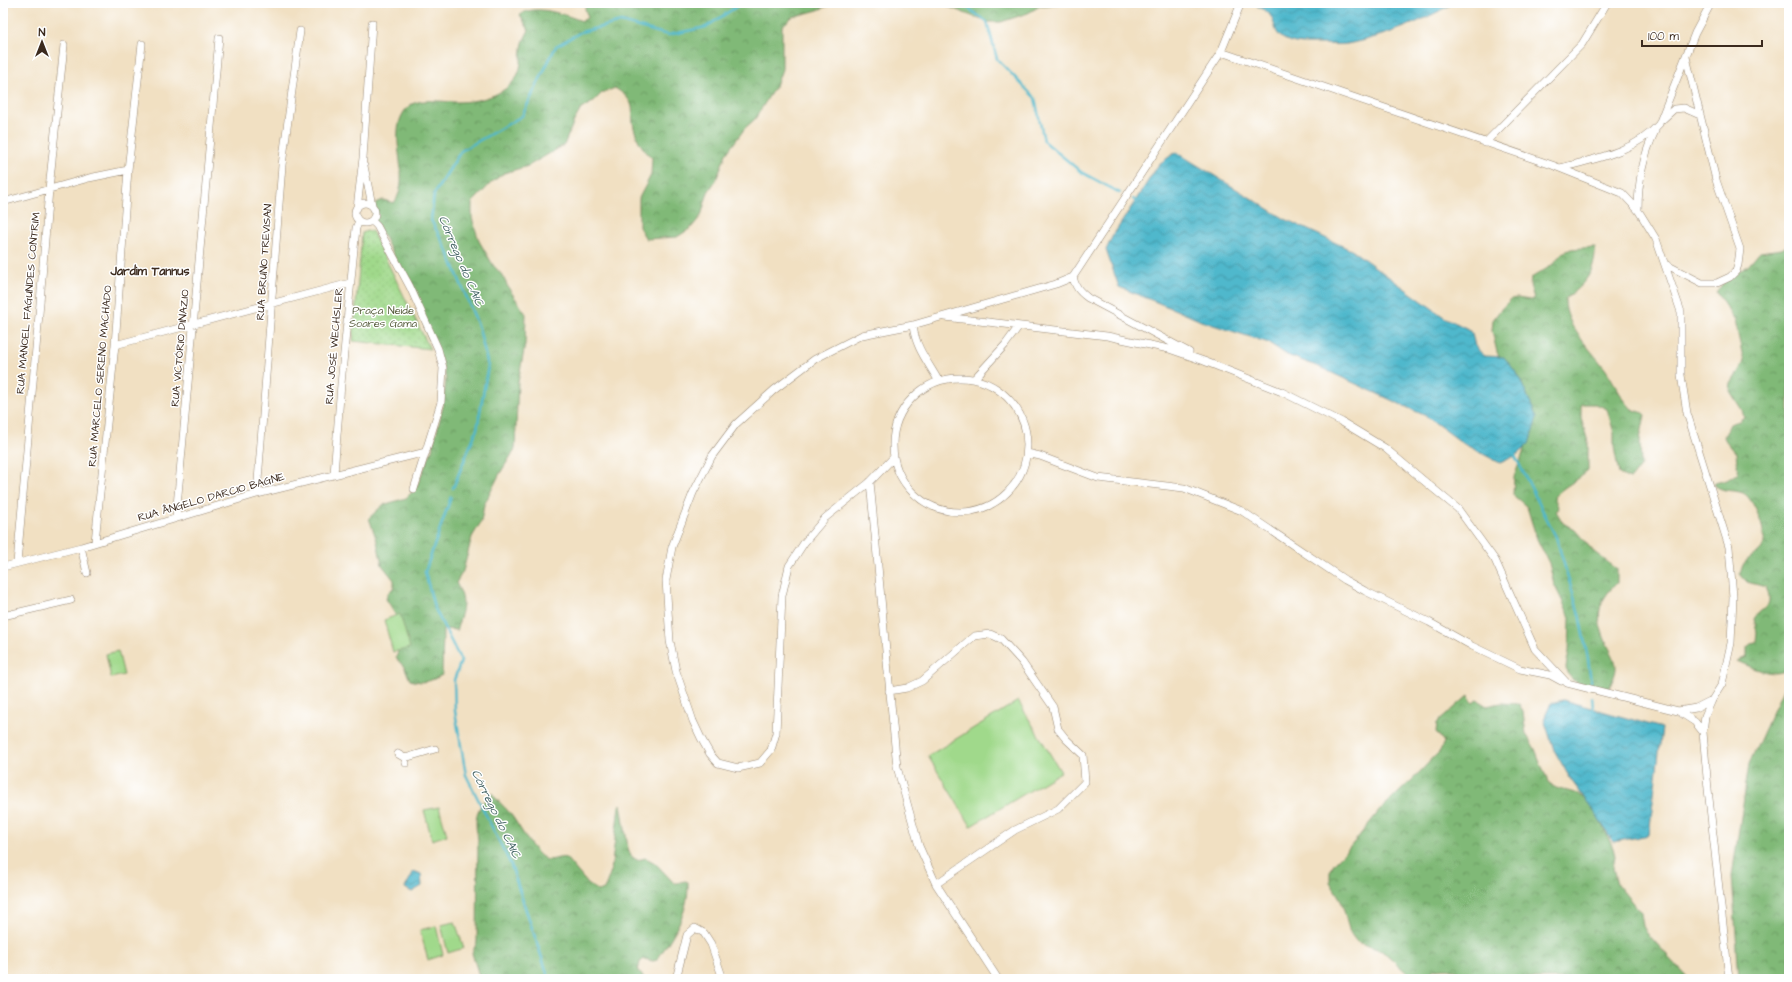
<svg xmlns="http://www.w3.org/2000/svg" width="1792" height="982" viewBox="0 0 1792 982" font-family="'Architects Daughter',sans-serif">
<style>
.forest{fill:url(#forest-crowns);stroke:#5e724a}
.park{fill:url(#park-dots);stroke:#6e8254}
.garden{fill:#a0d98b;stroke:#6e8254}
.water{fill:url(#water-waves);stroke:#457175}
.lines{fill:none;stroke-linecap:round;stroke-linejoin:round}
.stream{stroke:#4fb8cc;stroke-width:2.5}
.street-casing{stroke:#968570;stroke-width:8}
.street{stroke:#fff;stroke-width:7}
.labels{text-anchor:middle;dominant-baseline:central;stroke-width:3;stroke-linejoin:round;paint-order:stroke}
.street-label{font-size:11px;fill:#3b2a1e;stroke:#fff}
.park-label{font-size:11px;fill:#595f3f;stroke:#fff}
.water-label{font-size:12px;font-style:italic;fill:#436364;stroke:#fff}
.neighbourhood-label{font-size:12px;font-weight:bold;fill:#3b2a1e;stroke:#fff}
</style>
<defs>
<pattern id="forest-crowns" width="20" height="18" patternUnits="userSpaceOnUse"><rect width="20" height="18" fill="#80b977"/><path d="M2 6a3 3 0 1 1 6 0M12 15a3 3 0 1 1 6 0" fill="none" stroke="#6a9761"/></pattern>
<pattern id="park-dots" width="8" height="8" patternUnits="userSpaceOnUse"><rect width="8" height="8" fill="#a0d98b"/><path d="M2 2h.1M6 6h.1" fill="none" stroke="#8bba78" stroke-width="1.8" stroke-linecap="round"/></pattern>
<pattern id="water-waves" width="16" height="10" patternUnits="userSpaceOnUse"><rect width="16" height="10" fill="#4fb8cc"/><path d="M0 5q4-4 8 0t8 0" fill="none" stroke="#4396a5"/></pattern>
</defs>
<rect width="100%" height="100%" fill="#fff"/>
<filter id="ink" filterUnits="userSpaceOnUse"><feTurbulence type="fractalNoise" baseFrequency=".025" numOctaves="2"/><feDisplacementMap in="SourceGraphic" scale="8" xChannelSelector="R" yChannelSelector="G"/><feConvolveMatrix kernelMatrix="1 2 1 2 8 2 1 2 1" color-interpolation-filters="sRGB"/></filter>
<filter id="wash" filterUnits="userSpaceOnUse"><feTurbulence type="fractalNoise" baseFrequency=".012" numOctaves="4" result="noise"/><feDisplacementMap in="SourceGraphic" scale="16" xChannelSelector="R" yChannelSelector="G"/><feGaussianBlur stdDeviation="0.9" result="paint"/><feColorMatrix in="noise" values="0 0 0 0 0 0 0 0 0 0 0 0 0 0 0 0 0 1.4 0 .05"/><feComposite in="paint" operator="in"/></filter>
<g filter="url(#wash)">
<rect width="100%" height="100%" fill="#f1e0c2"/>
<path class="forest" d="M588,3H834L818,10L792,17L782,26V69L777,83L755,119L745,128L726,154L716,180L708,192L701,216L691,228L677,237L646,239L639,227V198L651,175L652,158C645,151 639,144 636,134C627,111 642,105 615,88L602,93L593,102L581,109L574,121L564,145L528,166L504,173L492,182L472,203V218L479,241L493,265L502,275L509,289L526,314L525,345L518,382L515,449L499,475L484,505L481,522L472,537L463,571L456,583C467,602 463,608 457,628L458,630L443,629L442,675C431,681 424,684 410,680L405,668L396,658C404,635 400,619 386,599L388,593L394,587V580L382,565L377,541L369,518L383,505L406,498L416,488L432,450L443,407L446,379L442,362L428,337L412,282L396,260L373,216V208L377,202L383,200L394,203C414,176 383,132 408,107C418,97 443,102 456,102C477,102 506,96 517,76C523,66 520,54 523,43C524,39 527,34 529,30L520,15C534,3 566,15 582,21L588,17L585,9L586,4Z
M944,3H1065L1040,6L1028,13L1001,22H987L949,7Z
M1789,244V668C1776,680 1751,667 1737,661L1747,657V648L1756,641L1757,632L1754,619C1762,605 1775,610 1766,587L1747,582L1740,574C1741,571 1742,567 1743,565C1748,556 1762,554 1764,543C1766,531 1754,498 1743,493C1732,489 1725,493 1714,485L1715,483L1727,480L1738,473L1736,453L1726,441L1724,437L1730,424L1739,421L1744,417L1742,410L1730,391L1731,384L1744,362L1735,321L1716,292L1727,279L1748,266L1760,252L1782,249Z
M1595,247C1596,273 1584,284 1565,299C1564,326 1592,350 1606,370C1614,382 1620,396 1630,407C1634,412 1641,410 1645,415L1640,439L1641,465L1630,479L1619,474L1614,447V433L1607,409L1596,404H1581V418L1588,442V471C1577,481 1564,486 1554,497L1559,509L1556,511L1563,523L1575,530L1594,552L1617,569V583C1597,602 1595,616 1606,642C1610,651 1616,658 1616,668C1616,675 1610,685 1608,691L1582,685L1573,680L1567,673L1566,667L1569,651L1570,617L1554,584L1549,563L1537,539L1527,507L1513,495L1514,477L1523,453L1529,430L1497,352L1492,331L1493,320L1501,309L1511,299L1517,298L1530,300L1534,299L1530,285L1531,278L1551,266L1562,253L1571,249Z
M1789,676V979H1739L1732,876L1749,764Z
M1469,695L1470,700L1473,703L1477,700L1487,706L1501,703L1519,704L1523,712L1526,734L1535,749L1548,782L1556,788L1579,794L1587,801L1597,814L1613,848L1615,856L1613,868L1617,884L1641,913L1643,926L1646,932L1689,979H1470C1455,969 1451,966 1433,970L1430,974L1431,979H1418L1407,973L1383,951L1357,942L1350,933L1341,900L1330,882V872L1334,863L1351,846L1380,810L1412,780L1440,751L1444,742L1436,732L1437,723Z
M492,793C496,800 503,805 509,812C519,824 531,851 545,859C551,862 559,856 566,858L588,884L598,891L604,890L611,871L619,806L621,804L628,848L631,856L637,860L646,858L655,863L674,883H677L685,881L688,882C689,914 673,935 657,960L653,961L644,959L640,962L638,971L645,979H480L472,953L477,942L478,840C474,818 475,809 492,793Z"/>
<path class="park" d="M367,231H372L374,235L430,349L353,341L362,233Z"/>
<path class="garden" d="M400,614L410,648L393,652L384,620Z
M118,651L124,675L111,678L106,654Z
M1018,701L1061,772L971,826L928,756Z
M439,807L447,835L432,840L424,810Z
M455,922L464,948L448,953L441,925Z
M436,926L443,955L428,960L420,930Z"/>
<path class="water" d="M1257,3H1454C1421,22 1384,37 1347,44C1338,45 1328,44 1319,44C1307,44 1295,45 1284,39C1269,31 1281,16 1257,6Z
M1176,152L1285,219L1353,251L1444,317L1468,329L1472,334L1475,346L1484,356L1504,357L1518,375L1537,418L1529,444L1515,456L1500,463L1464,444L1426,416L1319,367L1287,355L1269,343L1201,321L1176,310L1119,287L1106,250L1112,237L1159,164Z
M1563,700L1662,728L1649,835L1613,842L1596,814L1571,780L1554,750L1544,719L1551,703Z
M414,871L421,874L422,886L412,892L405,888Z"/>
<g class="lines">
<path class="stream" d="M961,3L987,22L997,59L1035,98L1044,141L1081,172L1120,193
M1133,199L1136,201
M1515,456L1556,537L1579,614L1588,659L1591,682
M453,488L477,429L488,366L479,328L448,252L431,220L434,194L461,151L522,116L556,46L581,32L621,22L668,35L706,27L742,3
M451,497L425,572L434,607L461,661L454,680L455,711L466,775L511,865L549,979
M1592,697L1593,709"/>
</g>
</g>
<g filter="url(#ink)">
<g class="lines">
<defs>
<path id="street" d="M1221,52L1552,165L1622,193L1638,210L1656,239L1681,312V375L1687,413L1729,547L1733,597L1731,643L1722,684L1712,700L1705,716L1703,732
M1662,120L1674,109L1684,108L1700,115
M1485,143L1582,44L1607,3
M364,166L372,205
M1560,168C1594,159 1635,152 1659,124L1695,33L1711,3
M3,202L89,178L128,170
M355 213a10 10 0 1 1 20 0a10 10 0 1 1-20 0Z
M357,208L363,158L372,23
M1638,210C1638,181 1643,156 1655,131
M372,221L377,226L410,287L438,349L443,368L441,402L414,489
M1665,264L1702,283H1717L1730,277L1736,271L1738,265L1740,249L1716,180L1686,57
M1073,277C1075,287 1080,292 1088,298L1189,352
M945,317L1107,336L1169,349L1204,361L1282,392L1342,422L1385,448L1423,480L1458,509L1495,560L1535,649L1567,683L1678,711L1695,722L1703,732L1708,789L1729,979
M913,325C915,347 928,362 938,380
M115,345L350,283
M893 445a67 67 0 1 1 134 0a67 67 0 1 1-134 0Z
M974,379L1005,345L1019,326
M1027,453L1040,456L1098,478L1184,488L1242,511L1345,580L1365,591L1429,622L1472,646L1520,669L1550,675L1561,681
M893,458L870,482L825,518L804,543L789,566L782,596L776,733L771,750L760,763L738,768L718,763L710,754L701,738L693,721L676,671L670,641L666,580L672,547L693,493L712,456L736,424L774,390L815,359L862,335L913,325L1056,284L1073,277L1221,52L1241,3
M334,474L341,384L356,228L359,221
M870,482L897,767L919,846L936,884
M257,494L282,165L300,31
M176,517L219,38
M95,542L115,345L128,170L142,44
M81,547L87,573
M17,563L40,303L49,189L64,45
M3,567L81,547L257,494L426,452
M3,616L71,600
M889,691L907,688L922,681L974,636L990,634L1001,639L1022,662L1053,707L1058,729L1066,739L1083,755L1085,782L1058,809L1015,830L936,884L998,979
M1678,711L1696,708L1712,700
M398,754L405,758L406,763
M405,758L435,749
M676,979L687,935L695,928L704,933L711,944L723,979"/>
</defs>
<use href="#street" class="street-casing"/>
<use href="#street" class="street"/>
</g>
</g>
<g class="labels">
<g class="street-label">
<text transform="translate(264 262) rotate(-86)">RUA BRUNO TREVISAN</text>
<text transform="translate(28 303) rotate(-85)">RUA MANOEL FAGUNDES CONTRIM</text>
<text transform="translate(334 346) rotate(-85)">RUA JOSÉ WECHSLER</text>
<text transform="translate(180 348) rotate(-85)">RUA VICTÓRIO DINAZIO</text>
<text transform="translate(100 376) rotate(-85)">RUA MARCELO SERENO MACHADO</text>
<text transform="translate(211 497) rotate(-16)">RUA ÂNGELO DARCIO BAGNE</text>
</g>
<g class="park-label">
<text x="383" y="310">Praça Neide<tspan x="383" dy="13">Soares Gama</tspan></text>
</g>
<g class="water-label">
<text transform="translate(461 261) rotate(67)">Córrego do CAIC</text>
<text transform="translate(496 814) rotate(64)">Córrego do CAIC</text>
</g>
<g class="neighbourhood-label">
<text x="150" y="271">Jardim Tannus</text>
</g>
</g>
<rect width="1792" height="982" fill="none" stroke="#fff" stroke-width="16"/>
<g transform="translate(42 42)" stroke="#ffffff" stroke-width="3" paint-order="stroke">
<path d="M0-3L7 15L0 10L-7 15Z" fill="#3b2a1e"/>
<text y="-6" font-size="11" font-weight="bold" text-anchor="middle" fill="#3b2a1e">N</text>
</g>
<path d="M1642 40v6h120v-6" fill="none" stroke="#3b2a1e" stroke-width="2"/>
<text x="1648" y="40" font-size="12" fill="#3b2a1e" stroke="#ffffff" stroke-width="3" paint-order="stroke">100 m</text>
</svg>
